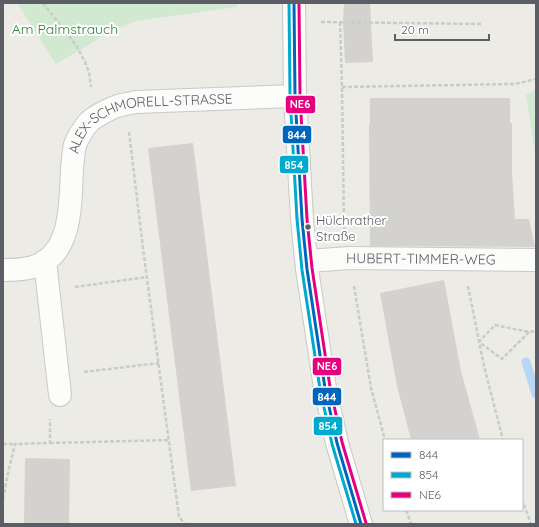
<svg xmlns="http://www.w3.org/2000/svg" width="539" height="527" viewBox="0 0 539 527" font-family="Quicksand,sans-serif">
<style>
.green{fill:#d2e9d1}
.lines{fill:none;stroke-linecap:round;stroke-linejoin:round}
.stream{stroke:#b8d7f7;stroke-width:9}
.building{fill:#d3d2ce}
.minor-casing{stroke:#c8c9c8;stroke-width:24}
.path{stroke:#c8cdca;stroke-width:2.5;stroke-dasharray:4 2;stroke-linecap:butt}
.minor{stroke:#fcfcfb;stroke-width:22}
.bus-1-casing{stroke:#fff;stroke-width:6}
.bus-2-casing{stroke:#fff;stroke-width:6}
.bus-3-casing{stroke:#fff;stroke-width:6}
.bus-1{stroke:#0065bd;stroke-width:3}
.bus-2{stroke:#00a9ce;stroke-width:3}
.bus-3{stroke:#e5007d;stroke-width:3}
.bus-dot{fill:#5b5e65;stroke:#fff;stroke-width:1.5}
.labels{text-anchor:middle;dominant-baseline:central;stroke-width:4;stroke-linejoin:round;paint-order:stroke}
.bus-label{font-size:13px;fill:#5b5e65;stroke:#fff;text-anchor:start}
.park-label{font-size:14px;fill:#2d8238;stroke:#fff}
.street-label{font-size:14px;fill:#5b5e65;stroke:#fff}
.line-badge{stroke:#fff;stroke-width:1.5}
.badge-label{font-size:11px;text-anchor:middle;font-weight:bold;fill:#fff}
</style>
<rect width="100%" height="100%" fill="#ecebe5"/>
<path class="green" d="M17,3H237V7L136,21L106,33L87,46L56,64Z
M536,90V159L526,95Z"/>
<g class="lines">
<path class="stream" d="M526,362L536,394"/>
</g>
<path class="building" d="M344,3H370L373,62L345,63L343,22Z
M370,98H510V123H512V173L515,219H529L535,247L370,246L369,124H370Z
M193,143L236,486L191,491L148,148Z
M444,280L461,371L480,440H411L397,386L380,293Z
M25,458L70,459L69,524H24Z"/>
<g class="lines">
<defs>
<g id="minor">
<path d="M294,3L295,96L302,219L307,269L325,388L337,443L361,524"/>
<path d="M45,261L60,395"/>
<path id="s1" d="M307,261L350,258L536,260"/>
<path id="s2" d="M3,270C13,270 23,270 33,267C73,255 70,203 72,169C73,162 73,153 75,145C78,137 83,129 89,122C94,117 111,108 118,106C124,104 131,103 136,102L295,96"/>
</g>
</defs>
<use href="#minor" class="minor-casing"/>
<path class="path" d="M43,3L76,45L85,62L89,72L91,87
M321,22L481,24
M340,22L342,87L344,226L345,232
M342,87L515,84L536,79
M129,132L144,256L179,517L185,524
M354,286L371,388L385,440
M468,286L484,366L503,440
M75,287L147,277
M529,332L502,359L479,342L495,325L529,332L536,331
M84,372L159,363
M50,443L169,440
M3,444H15
M3,499L8,473L15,444L50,443V419
M522,499L531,524
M406,510L411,524"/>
<use href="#minor" class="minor"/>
<defs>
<path id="bus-1" d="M294,3L295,96L302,219L307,269L325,388L337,443L361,524"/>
<path id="bus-2" d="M289,3L290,96L297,219L302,270L320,389L332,444L356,524"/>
<path id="bus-3" d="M299,3L300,96L307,219L312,268L330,387L342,442L366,523"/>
</defs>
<use href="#bus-1" class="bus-1-casing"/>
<use href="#bus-2" class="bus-2-casing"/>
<use href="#bus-3" class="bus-3-casing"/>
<use href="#bus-1" class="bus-1"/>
<use href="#bus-2" class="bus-2"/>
<use href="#bus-3" class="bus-3"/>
</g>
<circle class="bus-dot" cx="308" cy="227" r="3.5"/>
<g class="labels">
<g class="bus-label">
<text x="316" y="220">Hülchrather<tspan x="316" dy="16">Straße</tspan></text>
</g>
<g class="park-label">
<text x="65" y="29">Am Palmstrauch</text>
</g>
<g class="street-label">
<text stroke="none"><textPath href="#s2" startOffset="251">ALEX-SCHMORELL-STRASSE</textPath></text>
<text stroke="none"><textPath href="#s1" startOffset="114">HUBERT-TIMMER-WEG</textPath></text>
</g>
</g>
<g class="line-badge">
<rect x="285" y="95" width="31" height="19" rx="4" fill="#e5007d"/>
<rect x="282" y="125" width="30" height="19" rx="4" fill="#0065bd"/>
<rect x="279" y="155" width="30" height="19" rx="4" fill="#00a9ce"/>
<rect x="312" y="357" width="30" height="19" rx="4" fill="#e5007d"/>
<rect x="312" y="387" width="30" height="19" rx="4" fill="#0065bd"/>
<rect x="313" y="416" width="30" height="20" rx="4" fill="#00a9ce"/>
</g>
<g class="badge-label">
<text x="300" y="108">NE6</text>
<text x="297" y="139">844</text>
<text x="294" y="169">854</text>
<text x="327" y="370">NE6</text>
<text x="327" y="401">844</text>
<text x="328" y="430">854</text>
</g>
<rect width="539" height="527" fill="none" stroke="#5b5e65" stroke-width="8"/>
<rect x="383" y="439" width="140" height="72" fill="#ffffff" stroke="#bdbfc1"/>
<rect x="391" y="452" width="20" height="6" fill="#0065bd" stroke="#bdbfc1"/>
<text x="419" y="459" font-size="12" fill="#5b5e65">844</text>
<rect x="391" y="472" width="20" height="6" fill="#00a9ce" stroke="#bdbfc1"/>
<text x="419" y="479" font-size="12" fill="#5b5e65">854</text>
<rect x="391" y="492" width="20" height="6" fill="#e5007d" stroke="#bdbfc1"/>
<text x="419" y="499" font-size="12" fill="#5b5e65">NE6</text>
<path d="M395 34v6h94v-6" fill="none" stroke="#5b5e65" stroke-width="2"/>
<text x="401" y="34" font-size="12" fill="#5b5e65" stroke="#ffffff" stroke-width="3" paint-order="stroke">20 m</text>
</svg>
